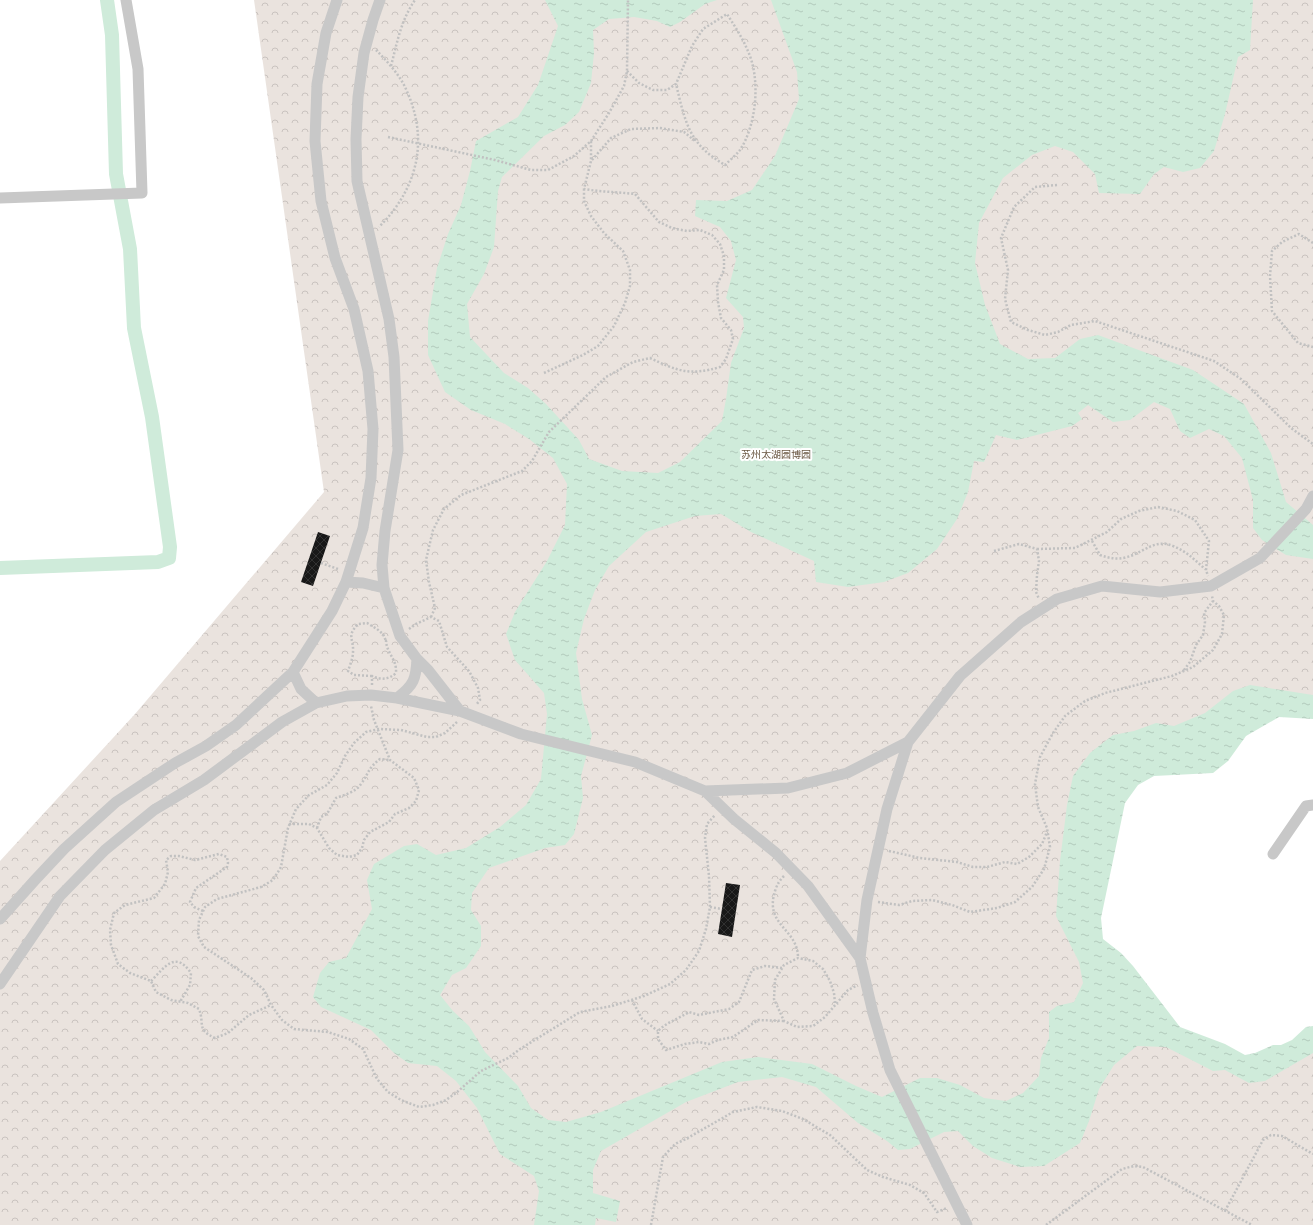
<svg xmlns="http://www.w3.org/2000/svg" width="1313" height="1225" viewBox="0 0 1313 1225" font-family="'Golos Text','Noto Sans SC',sans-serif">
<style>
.forest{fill:url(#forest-crowns)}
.water{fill:url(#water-ripples)}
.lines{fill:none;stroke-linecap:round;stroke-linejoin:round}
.canal{stroke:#cfebda;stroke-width:14}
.building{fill:url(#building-cross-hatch)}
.path{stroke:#c1c1c1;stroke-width:2.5;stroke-dasharray:2 2;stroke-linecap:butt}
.street{stroke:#c8c8c8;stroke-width:11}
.labels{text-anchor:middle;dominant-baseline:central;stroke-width:4;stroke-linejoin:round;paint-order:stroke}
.park-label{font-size:10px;fill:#6a5742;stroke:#fff}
</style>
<defs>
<pattern id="forest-crowns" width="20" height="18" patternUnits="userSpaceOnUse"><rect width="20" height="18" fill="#eae3de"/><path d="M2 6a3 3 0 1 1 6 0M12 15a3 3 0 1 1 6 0" fill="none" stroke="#c9c3bf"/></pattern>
<pattern id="water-ripples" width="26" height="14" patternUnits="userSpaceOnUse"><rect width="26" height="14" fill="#cfebda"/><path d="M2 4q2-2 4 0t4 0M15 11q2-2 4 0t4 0" fill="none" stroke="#b2cabc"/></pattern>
<pattern id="building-cross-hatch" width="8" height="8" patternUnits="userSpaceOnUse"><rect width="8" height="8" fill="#181818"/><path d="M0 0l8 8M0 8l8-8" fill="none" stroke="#313131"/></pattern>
</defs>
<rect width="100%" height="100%" fill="#fff"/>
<path class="forest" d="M254,0H1313V709L1294,708L1096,776L1070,916L1156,1026L1242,1063L1313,1046V1225H0V861L135,714L324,492Z"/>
<path class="water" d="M545,0H717L705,4L680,22L670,27L657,21L634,17L609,19L593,30L594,53L591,83L579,112L565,125L544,136L502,177L498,191L494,247L484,274L467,304L470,337L504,373L528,388L546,404L579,440L589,459L622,471L658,473L680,462L722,421L726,399L731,363L744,328L743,317L726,298L736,260L731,241L720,227L695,216L696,200L727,201L752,190L775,156L799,99L797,72L771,0H1253L1250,50L1238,57L1225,114L1214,151L1200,168L1183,172L1164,167L1154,174L1140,194L1099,193L1095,174L1073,152L1055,146L1032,155L1003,178L979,223L975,263L985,305L1000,344L1028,359L1055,358L1080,339L1098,335L1193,370L1244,404L1271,453L1286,502L1313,525V559L1286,555L1262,540L1253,528V500L1242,458L1224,436L1209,429L1190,438L1180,431L1170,409L1154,402L1130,420L1113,422L1088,405L1078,413L1082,419L1072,426L1017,440L996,435L984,462L974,461L968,492L957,519L937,549L908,573L884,582L848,587L816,582L814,561L751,532L721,514L695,516L646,532L609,566L595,590L584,619L576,653L582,699L592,735L581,776L583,798L574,834L565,845L545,848L489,868L472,893L471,910L481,926V946L466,968L452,975L440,995L453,1011L469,1026L485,1052L518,1086L531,1108L548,1120L566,1122L601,1112L722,1062L758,1057L812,1064L856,1086L882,1097L920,1078H937L960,1085L984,1098L1006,1101L1023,1093L1039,1076L1041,1058L1049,1038V1012L1057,1006L1074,1002L1083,983L1079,962L1056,916L1060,861L1067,805L1073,776L1090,753L1113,735L1134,731L1156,723L1174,726L1205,713L1233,691L1250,685L1313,695V719L1279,717L1246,736L1228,761L1213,773L1154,776L1138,785L1125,803L1101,918L1103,939L1121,953L1133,966L1180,1027L1225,1044L1245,1055L1255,1053L1273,1045H1281L1292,1040L1306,1027L1313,1026V1053L1265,1081L1249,1083L1225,1070L1213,1071L1166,1047L1137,1046L1114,1065L1099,1089L1089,1121L1080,1143L1044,1166L1020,1167L992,1158L973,1146L958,1131L944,1132L910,1149L898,1150L887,1141L858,1123L816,1087L782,1077L738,1082L686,1102L601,1151L593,1170V1193L620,1201L616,1222L596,1218L595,1225H534L539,1191L534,1176L500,1154L477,1108L456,1081L437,1066L408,1063L394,1053L371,1030L321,1007L313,997L320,973L329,962L346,958L372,909L367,880L374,864L404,846L417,844L436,855L466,848L500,827L526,805L541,779L547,714L544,693L515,660L506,634L515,612L547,561L565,525L567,484L553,458L529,439L505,424L471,410L445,392L428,355V321L437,268L448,234L461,205L470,171L476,141L518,117L538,85L558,26Z"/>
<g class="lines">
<path class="canal" d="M0,568L158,562L169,558L170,547L152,417L134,328L130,249L116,174L112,35L107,0"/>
</g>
<path class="building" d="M318,532L330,536L313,586L301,582Z
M726,883L740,885L732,937L718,934Z"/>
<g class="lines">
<path class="path" d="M376,50C386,60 397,72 404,85C430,137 419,187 379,227
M391,66C397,43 401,20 415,0
M627,71L639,83L653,90H667L676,84L692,46L703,29L727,14C734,25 742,37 747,49C761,77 757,124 740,150C736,155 730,160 725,165C715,159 705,152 698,143C685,127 681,104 676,84
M388,137L495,160L531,170H548L574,156L591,141L609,113L624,86L627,71L628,0
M592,160L611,138L631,129L660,128L684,132L695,141
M1057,185L1035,187L1014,207L1001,238L1008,270L1005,299L1011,322L1028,330L1045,335L1058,332L1071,325L1095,321L1214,361L1241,379L1291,428L1313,444
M1313,243L1299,234L1282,242L1272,251L1270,276L1272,311L1298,343L1313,347
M544,373L583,355L598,346L614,326L625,303L630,286V270L623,251L604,233L591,216L584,201V189
M1092,541L1100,555C1109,558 1117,560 1127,557C1143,553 1155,538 1173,546C1186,551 1195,560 1205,569
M1037,549L1075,548L1107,532L1121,519L1139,511L1158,507L1177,511L1195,520L1209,541L1206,570L1208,576
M994,551L1019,544L1037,549L1039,561L1037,575L1036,592L1039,599
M321,563L338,569
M431,617L435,608L429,582L426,560L433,530L444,509L461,495L522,471L532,461L549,432L606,377L633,362L650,358C677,371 690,376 720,367L726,359L733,339L731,330L721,318L718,302L717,285L724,270V256L720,244L712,235L700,230L687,231L672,228L659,222L635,194C618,192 601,192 584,189L591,161V141
M409,629L416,624L431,617L439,621L447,647L469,671L478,688L480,700L476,705
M1184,670L1190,662L1196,645L1203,635L1205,622L1204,613L1213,601
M372,676L354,675L348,671C350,665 353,658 353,652C354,638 346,637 358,624L367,623L377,629L383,634L386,641
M372,685V676C381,680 388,680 396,673C397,659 387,654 386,641L389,640
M457,722L445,733L436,737H427L401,730L379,729L366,732L354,743L345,756L337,773L327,785L309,795L296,809L288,828L281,867L273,880L261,887L217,899L205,907L199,920L198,936L204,947L251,978L264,990L271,1005L282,1020L294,1029L328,1032L349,1039L363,1049L377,1079L388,1092L401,1100L419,1107L433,1105L446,1100L456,1093L481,1071L508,1058L520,1049L580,1012L612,1006L644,996L670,984L686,970L699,951L706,929L710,907L709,876L705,838L707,824L715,815
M289,824H309L317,828L329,848L337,855L349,857L357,855L362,848L364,840L370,832L389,822L395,814L409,808L416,801L419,790L414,778L390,760L374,720L371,706
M317,828L321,817L327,814L336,798C344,795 356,792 361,784C369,773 368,768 380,759L390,760
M889,851L920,858L957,862L973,867H987L1005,862L1017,864L1029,857L1042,844L1047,832
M784,876C779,881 777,885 775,891C764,926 798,928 798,958
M878,902L899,905L912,901L932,900L952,905L970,912L997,908L1015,902L1032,887L1044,869L1050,847L1047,828L1038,807L1035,784L1040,757L1053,733L1065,716L1085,701L1105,693L1172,676L1193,667L1213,650L1222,634L1224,615L1219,606L1213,601L1212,596
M710,907L722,909
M203,911L194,907L190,902L196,888L227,867L228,863L227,857L219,854L195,860L179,856H171L166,860L168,872L165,884L154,898L125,905L114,913L110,930L111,945L118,964L130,973L151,981L156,992L171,1000L188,1003L199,1009C205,1025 196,1029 215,1038L228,1033L249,1015L271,1005
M782,968L765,966L752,970L739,1002L729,1009L699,1015L689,1012C678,1019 667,1022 658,1031V1039L666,1050L685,1044L699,1042L709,1044L718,1040L733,1037L758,1020L784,1021
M151,981C165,967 175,950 191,973L190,985L180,1002
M632,1000L642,1019L658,1031
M835,1003L834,993L830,981L823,969L813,961L798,958L784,965L775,980L774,999L784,1021L797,1027L813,1026L825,1017L848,990L856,986
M1225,1211L1263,1140L1271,1135L1282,1136L1313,1154
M651,1225L663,1157L675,1144L686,1139L733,1112L757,1107L782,1111L803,1119L830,1135L867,1170L883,1177L910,1185L924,1193L937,1212L947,1208
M1046,1225L1122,1169L1134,1166L1143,1167L1252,1225"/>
<path class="street" d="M380,0L373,20L364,53L358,97L356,139L357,181L389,319L394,357L398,450L385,531L382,565L384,588
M0,198L142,193L138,69L126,0
M346,582L363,583L384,588L400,636L417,659L428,670L460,711
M397,698C414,685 416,679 417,659
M316,703L301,689L293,672L332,611L346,582L363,528L371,478L373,429L368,371L354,309L335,258L321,201L315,141L317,84L326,33L337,0
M908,742L887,809L867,900L860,958L873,1013L890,1070L967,1225
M705,791L734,819L776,853L808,886L860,958
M1273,854L1306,806L1313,805
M0,919L35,880L64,849L116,802L175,763L206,746L236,725L293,672
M0,984L60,896L105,850L154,810L204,780L282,722L316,703L347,696L371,695L397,698L460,711L521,734L635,762L705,791L788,788L847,773L908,742L960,676L1021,622L1057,599L1102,586L1160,592L1211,586L1260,558L1306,509L1313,496"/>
</g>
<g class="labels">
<g class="park-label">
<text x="776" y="454">苏州太湖园博园</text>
</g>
</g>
</svg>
